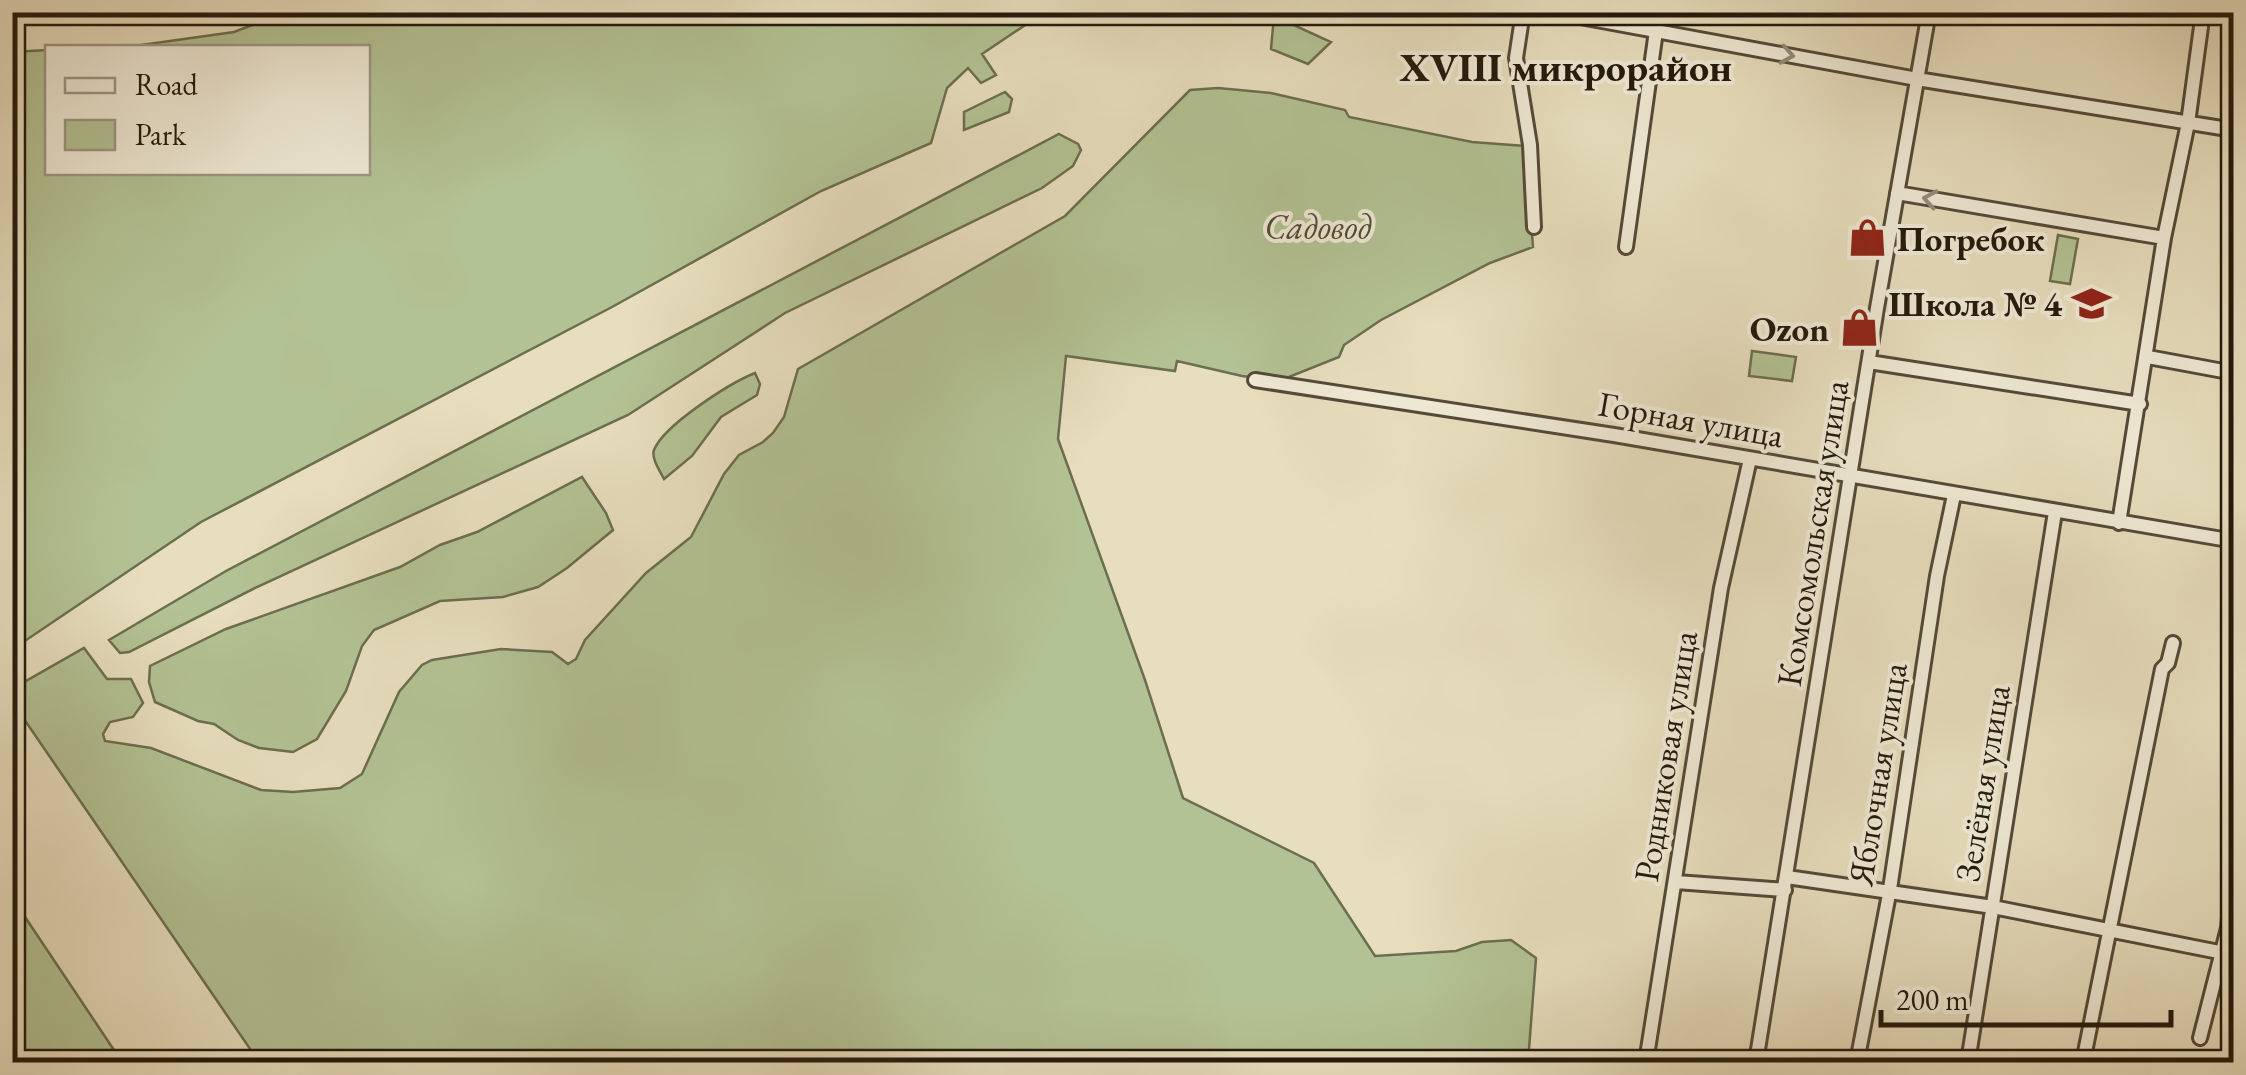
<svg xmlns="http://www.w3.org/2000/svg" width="2246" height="1075" viewBox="0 0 2246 1075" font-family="'EB Garamond',serif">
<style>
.green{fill:#b3c294;stroke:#6b6e50;stroke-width:2.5}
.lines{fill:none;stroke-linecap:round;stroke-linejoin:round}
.minor-casing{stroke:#544a38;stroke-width:18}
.minor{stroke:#efead5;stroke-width:12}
.oneway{stroke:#938c7b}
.labels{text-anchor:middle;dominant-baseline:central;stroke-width:8;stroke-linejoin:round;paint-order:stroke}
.park-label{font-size:35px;font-style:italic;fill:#4e4c35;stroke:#efead5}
.poi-label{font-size:35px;font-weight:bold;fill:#23190c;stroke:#efead5;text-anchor:end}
.street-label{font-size:35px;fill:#23190c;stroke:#efead5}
.quarter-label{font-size:40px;font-weight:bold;fill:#23190c;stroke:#efead5}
</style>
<rect width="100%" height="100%" fill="#e7debe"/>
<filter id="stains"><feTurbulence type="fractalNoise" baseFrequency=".002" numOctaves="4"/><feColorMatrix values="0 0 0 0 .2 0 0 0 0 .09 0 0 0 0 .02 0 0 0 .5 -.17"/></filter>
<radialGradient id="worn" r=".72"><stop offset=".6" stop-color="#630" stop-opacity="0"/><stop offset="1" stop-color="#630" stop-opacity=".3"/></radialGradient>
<path class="green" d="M287,12H1043V13L982,54L996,75L981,83L968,68L947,88L931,143L821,191L612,307L201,522L13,649V52L47,50L48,172H368V48L127,47L234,32Z
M1274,16L1331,42L1308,64L1271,49Z
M1218,88L1271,93L1345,110L1349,117L1472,142L1525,146L1533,247L1490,263L1381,320L1344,345L1339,357L1279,381L1242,376L1177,361L1175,371L1066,356L1058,439L1145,680L1183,798L1314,863L1375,956L1456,951L1482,942L1511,940L1536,958L1528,1062H259L13,703L12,689L84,648L107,679H131L143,703L133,717L110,722L103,734L105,741L151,748L261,790L293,792L340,788L362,774L399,692L422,665L432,660L501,649L552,652L568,664L576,659L585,640L646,573L691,537L724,474L739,455L763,442L773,433L784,417L798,369L1065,216L1190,90Z
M1005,92L1012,99L1009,112L964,130V112Z
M1059,134L1078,144L1081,150L1073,166L1042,188L785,313L628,415L257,587L129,652L120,653L109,640L226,571Z
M2058,235L2078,239L2070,284L2050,281Z
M1752,351L1796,357L1792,381L1749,376Z
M755,373L760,384L757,395L721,417L692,456L664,479C660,471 651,458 654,450C664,425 730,383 755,373Z
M582,477L606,513L613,530L567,568L538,587L503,597L440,601L374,630L362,646L346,691L317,739L293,752L259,748L238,740L214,724L198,721L155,702L149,682L150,666L226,629L400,567L440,545L477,532Z
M13,899L122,1062H13Z"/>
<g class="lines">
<defs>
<path id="minor" d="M1523,12L1516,58L1530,145L1534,227
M1553,12L1917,79L2234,130
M1897,193L2164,238
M1626,247L1656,31
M2148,357L2234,373
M1869,362L2140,404
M1255,380L1614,435L2234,541
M2119,523L2164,238L2188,123L2203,12
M2228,540L2234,514
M1787,877L1993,907L2234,955
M1676,882L1785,890
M2200,1038L2228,928L2234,869
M1646,1062L1721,588L1750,459
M1756,1062L1877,308L1929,12
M1857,1062L1890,889L1937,576L1954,495
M1968,1062L2055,512
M2083,1062L2162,669L2168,663L2173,643"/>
</defs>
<use href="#minor" class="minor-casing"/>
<use href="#minor" class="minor"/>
</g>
<defs><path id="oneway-chevron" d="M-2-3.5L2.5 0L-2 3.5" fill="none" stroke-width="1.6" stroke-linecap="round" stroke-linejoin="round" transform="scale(2.5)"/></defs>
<g class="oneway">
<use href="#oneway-chevron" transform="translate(1787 55) rotate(10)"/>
<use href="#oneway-chevron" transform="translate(1930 199) rotate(-170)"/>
</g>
<defs>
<symbol id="shop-bare" viewBox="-9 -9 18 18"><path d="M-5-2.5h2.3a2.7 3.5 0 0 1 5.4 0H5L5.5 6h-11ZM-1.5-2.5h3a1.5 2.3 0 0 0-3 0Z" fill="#8f2418" stroke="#efead5" stroke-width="2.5" paint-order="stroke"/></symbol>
<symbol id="school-bare" viewBox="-9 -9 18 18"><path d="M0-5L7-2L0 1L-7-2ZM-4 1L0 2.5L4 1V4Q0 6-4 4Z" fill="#8f2418" stroke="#efead5" stroke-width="2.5" paint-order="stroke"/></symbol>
</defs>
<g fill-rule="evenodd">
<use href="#shop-bare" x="1840" y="210" width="55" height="55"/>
<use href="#school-bare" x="2064" y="276" width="55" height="55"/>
<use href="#shop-bare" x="1832" y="300" width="55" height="55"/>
</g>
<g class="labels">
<g class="park-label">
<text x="1318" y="226">Садовод</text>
</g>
<g class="poi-label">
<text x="1897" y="238" text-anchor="start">Погребок</text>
<text x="2062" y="303">Школа № 4</text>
<text x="1829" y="328">Ozon</text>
</g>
<g class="street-label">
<text transform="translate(1691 419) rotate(10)">Горная улица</text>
<text transform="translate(1812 533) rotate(-81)">Комсомольская улица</text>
<text transform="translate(1665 756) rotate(-81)">Родниковая улица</text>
<text transform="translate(1877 774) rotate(-81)">Яблочная улица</text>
<text transform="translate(1982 783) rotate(-81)">Зелёная улица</text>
</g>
<g class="quarter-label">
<text x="1566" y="67">XVIII микрорайон</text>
</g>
</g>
<rect width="2246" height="1075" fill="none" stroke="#e7debe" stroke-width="50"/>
<rect x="15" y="15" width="2216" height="1045" fill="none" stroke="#23190c" stroke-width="5"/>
<rect x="25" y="25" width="2196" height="1025" fill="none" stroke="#23190c" stroke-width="2.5"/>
<rect x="45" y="45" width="325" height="130" fill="#efead5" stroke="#9d9685" stroke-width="2.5"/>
<rect x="65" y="78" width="50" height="15" fill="#efead5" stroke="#9d9685" stroke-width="2.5"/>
<text x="135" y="95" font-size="30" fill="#23190c">Road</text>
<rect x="65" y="120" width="50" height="30" fill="#b3c294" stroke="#9d9685" stroke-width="2.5"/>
<text x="135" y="145" font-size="30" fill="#23190c">Park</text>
<path d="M1881 1010v15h290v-15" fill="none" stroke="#23190c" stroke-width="5"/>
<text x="1896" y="1010" font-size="30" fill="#23190c" stroke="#efead5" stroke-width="8" paint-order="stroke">200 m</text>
<rect width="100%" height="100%" filter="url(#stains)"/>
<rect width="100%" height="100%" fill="url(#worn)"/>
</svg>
